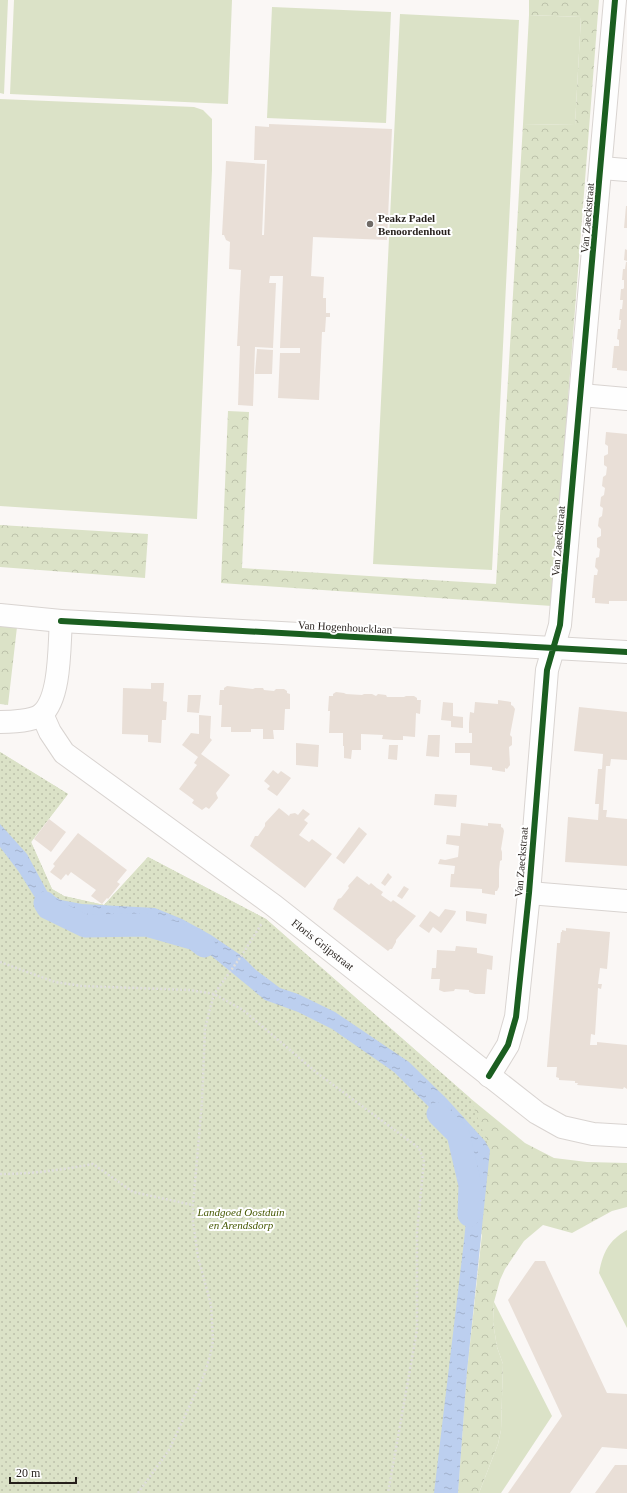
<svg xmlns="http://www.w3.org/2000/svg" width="627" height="1493" viewBox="0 0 627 1493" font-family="Georgia,serif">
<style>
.grass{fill:#dbe2c7}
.forest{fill:url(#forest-crowns)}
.park{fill:url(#park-dots)}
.water{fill:url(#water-ripples)}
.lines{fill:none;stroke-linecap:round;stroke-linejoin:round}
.canal{stroke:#bccfef;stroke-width:23}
.building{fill:#e9dfd7}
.street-casing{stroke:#d9d4d1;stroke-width:24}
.path{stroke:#dfdedc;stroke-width:2.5;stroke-dasharray:2 2;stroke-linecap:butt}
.street{stroke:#fefefe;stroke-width:22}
.cycleway-casing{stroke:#fff;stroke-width:8}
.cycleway{stroke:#1b5e20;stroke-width:6}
.poi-dot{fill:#706b67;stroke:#fff;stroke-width:1.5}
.labels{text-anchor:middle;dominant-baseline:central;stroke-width:4;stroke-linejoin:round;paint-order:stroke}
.poi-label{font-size:11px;font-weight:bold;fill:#251f1b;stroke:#fff;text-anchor:start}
.street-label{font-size:11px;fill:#251f1b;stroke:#fff}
.park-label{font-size:11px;font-style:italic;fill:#485a05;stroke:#fff}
</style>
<defs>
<pattern id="forest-crowns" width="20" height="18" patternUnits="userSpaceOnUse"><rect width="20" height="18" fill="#dbe2c7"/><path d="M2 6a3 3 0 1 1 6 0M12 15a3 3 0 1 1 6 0" fill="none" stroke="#bcc1aa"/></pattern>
<pattern id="park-dots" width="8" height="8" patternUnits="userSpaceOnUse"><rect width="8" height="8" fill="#dbe2c7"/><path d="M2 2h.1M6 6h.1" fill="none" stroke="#bcc1aa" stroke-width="1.8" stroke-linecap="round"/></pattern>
<pattern id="water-ripples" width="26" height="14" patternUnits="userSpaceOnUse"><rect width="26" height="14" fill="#bccfef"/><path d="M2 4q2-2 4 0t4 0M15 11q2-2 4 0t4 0" fill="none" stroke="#a1b1cc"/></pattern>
</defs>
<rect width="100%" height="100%" fill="#faf7f5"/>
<path class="grass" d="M0,0H8L4,94L0,93Z
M14,0H232L228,104L10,94Z
M272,7L391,12L386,123L267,118Z
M400,14L519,20L492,570L373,564Z
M529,15L581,17L575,125L523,124Z
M0,99L194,107L203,110L212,119V170L197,519L0,506Z
M627,1230V1328L599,1273C603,1253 608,1241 627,1230Z
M494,1302L552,1416L501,1493H479L498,1444L501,1430L503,1364L497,1347L493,1322Z"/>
<path class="forest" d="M529,0H599L552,606L221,583L228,411L249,412L242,568L496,584L523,124L575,125L581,17L529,15Z
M0,525L148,534L145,578L0,567Z
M0,626L17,627L8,705L0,704Z
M0,752L68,794L31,842L52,889L64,896L104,905L148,857L266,919L470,1098L525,1143L554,1158L587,1162L627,1163V1207L612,1211L572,1233L543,1225L524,1241L505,1269L500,1280L494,1302L493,1322L497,1347L503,1364L501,1430L498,1444L479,1493H458L467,1371L482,1234L83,904L48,893Z"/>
<path class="park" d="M0,752L68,794L31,842L52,889L64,896L104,905L148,857L266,919L470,1098L490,1150L467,1371L458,1493H0Z"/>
<path class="water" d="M0,824L27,854L48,893L61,900L82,904L155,908L182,919L211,935L242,956L256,970L280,988L298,994L335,1012L409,1062L446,1098L485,1141L490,1150L467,1371L458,1493H434L464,1241L471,1170L468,1150L460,1138L394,1072L332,1029L298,1012L265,1000L203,949L171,931L156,926L75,920L57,916L39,904L19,872L0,847Z"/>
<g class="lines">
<path class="canal" d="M45,903L48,908L85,926L146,925L195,939L204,946
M438,1114L458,1134L470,1185L469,1215"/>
</g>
<path class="building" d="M269,124L392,129L387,240L313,237L311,276L324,277L323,298H326V313H330V317H326L325,332H322L319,400L278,398L280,353H300V348H280L283,276H270L269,283H276L273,348L255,347L253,406L238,405L240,346H237L241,270L229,269L230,242L226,240L224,235H222L226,161L265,164L262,235H264L267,160H254L255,126L269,127Z
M626,206H627V228H624Z
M625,249L627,250V261L624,260Z
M626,262H627V371L617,370V368H612L614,346H619V340L617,339L618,329H620L621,320H619L620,309H622L623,300H620L621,289H623L624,288V280H622L623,269H625Z
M257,349L273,350L272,374H255Z
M606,432L627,434V601H609V604L595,603V598H592L594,575H597L598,570L595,567L596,558L599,557L600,549L597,547V538L601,536V529L598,526L599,518L602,516L603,508L600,506L601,497L604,495L605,488L602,486L603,477L606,475L607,467L604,465V456L608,454V446L605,444Z
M151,683H164L163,701L167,702L166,720H162L161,743L148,742V735L122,734L123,688L151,689Z
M227,686L253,689L255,688H263L264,690L274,691L276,689H284L287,691V693L290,694V709H285L284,730H273L274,739H263V729H251V732H231V727H221L222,705H219L220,690H224V688Z
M336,692L344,693L346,694L362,695L364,694H372L376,696L378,694L386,695L387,697H404L406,696H414L417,698V700H421L420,714L416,713L415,737L403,736V740H394L382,739L383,735L361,734V750H352L351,759L344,758V746H343V733H329L330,711H328L329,696H333V694Z
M188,695H201L199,713L187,712Z
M498,700L511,702V705L513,706L515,709L510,735L512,737V745L509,747L510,765L507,769L505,768V772L492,770V767L470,765V753H455V743H472V733H469V723L470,712L474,713L475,702L498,704Z
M443,702L453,703V716L463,717V728L451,727V721L441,720Z
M579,707L627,712V760L611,759L610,766H606L603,810H607L606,817L627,819V866L565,862L568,817L598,820L599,804H595L598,769H602L603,754L574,751Z
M199,715L211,716L210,738L212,740L201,754L230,775L216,793L218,798L209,809L206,807L202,810L192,803L194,800L179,789L197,765L194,763L198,757L182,745L191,733L199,734Z
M428,735H440L439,757L426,756Z
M296,743L319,745L318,767L296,765Z
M389,745H398L397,760L388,759Z
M273,770L278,774L281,771L291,778L277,796L267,789L270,786L264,781Z
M435,794L457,795L456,807L434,805Z
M279,808L289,816L290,814L295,813L298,815L303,809L310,814L304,820L308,823L299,835L309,842L312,839L332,854L305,888L250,846L255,836H258L265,826V823Z
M49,819L66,832L51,852L34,839Z
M461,823L488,826V823L501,824V827L503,828L504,831L501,849L502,852V860L500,861L499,870V887L497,891H495V895L482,893V889L450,887L451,874H454L455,866L438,864L440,859L445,860L458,857L459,846L446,844L447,835L460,836Z
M359,827L367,834L344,864L336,858Z
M78,833L127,870L117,882L120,884L108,899L107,898L102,904L91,896L96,890L71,872L68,876L66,874L61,880L50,872L55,866L53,864Z
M388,873L392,877L385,886L381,883Z
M357,876L369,885L371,883L377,888L383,892L381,895L391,902L393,900L416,916L396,940V942L392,949H390L388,951L333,909L338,899L341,898L349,888L348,886Z
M404,886L409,889L402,899L397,896Z
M445,909L456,911L455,914L441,933L433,927L429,933L419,926L430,911L439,917Z
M466,911L487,914L486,924L466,921Z
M566,928L610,932L607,969L600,968L598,984H602L601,989L598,988L595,1035L591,1034L590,1045H597V1042L627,1045V1089L624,1087L623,1089L577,1085L578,1083H575V1081L559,1080V1078L556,1077L557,1067H547L557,945V943H560L561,932H562V930L566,931Z
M456,946L477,948V953L493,956L492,970L487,969L485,994H475L469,992V990L455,989L454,991L444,992L439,990L440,979H431L432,968H436L437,950L455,951Z
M535,1261H545L607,1393L627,1394V1449L602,1447L570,1493H508L562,1416L508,1300Z
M615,1465H627V1493H595Z"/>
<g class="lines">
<defs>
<g id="street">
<path d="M601,168L627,170"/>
<path d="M581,395L627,399"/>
<path d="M0,615L61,621L627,652"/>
<path id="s1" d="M42,714L50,732L64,753L273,905L537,1113L562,1127L593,1134L627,1136"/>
<path d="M0,722C10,722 34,721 42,714C61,697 59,645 61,621"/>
<path d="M529,893L627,901"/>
<path d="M489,1076L508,1045L516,1017L529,893L547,670L560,625L615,0"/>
</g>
</defs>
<use href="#street" class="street-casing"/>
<path class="path" d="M0,962L55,982L82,986L190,990L214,994L243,1010L317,1073L419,1148L424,1161L417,1231V1330L388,1493
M0,1174C32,1174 61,1170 93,1164L133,1192L193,1205
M138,1493L169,1450L204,1375L210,1356L213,1341L211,1305L198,1257L193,1222V1205L202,1102L205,1028L214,994L242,955L262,923"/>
<use href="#street" class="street"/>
<defs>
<path id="cycleway" d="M61,621L627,652
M489,1076L508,1045L516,1017L529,893L547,670L560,625L615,0"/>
</defs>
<use href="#cycleway" class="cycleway-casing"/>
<use href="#cycleway" class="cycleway"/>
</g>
<circle class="poi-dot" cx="370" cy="224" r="4"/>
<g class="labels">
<g class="poi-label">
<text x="378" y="218">Peakz Padel<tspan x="378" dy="13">Benoordenhout</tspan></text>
</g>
<g class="street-label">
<text transform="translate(587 218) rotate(-85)">Van Zaeckstraat</text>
<text transform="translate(558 541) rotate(-85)">Van Zaeckstraat</text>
<text transform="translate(345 627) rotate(3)">Van Hogenhoucklaan</text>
<text transform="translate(521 862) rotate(-85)">Van Zaeckstraat</text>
<text stroke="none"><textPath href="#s1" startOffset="367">Floris Grijpstraat</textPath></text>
</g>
<g class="park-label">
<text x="241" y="1212">Landgoed Oostduin<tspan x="241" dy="13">en Arendsdorp</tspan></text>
</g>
</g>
<path d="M10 1477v6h66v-6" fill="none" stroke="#251f1b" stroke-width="2"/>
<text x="16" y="1477" font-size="12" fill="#251f1b" stroke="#ffffff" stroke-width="3" paint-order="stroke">20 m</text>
</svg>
